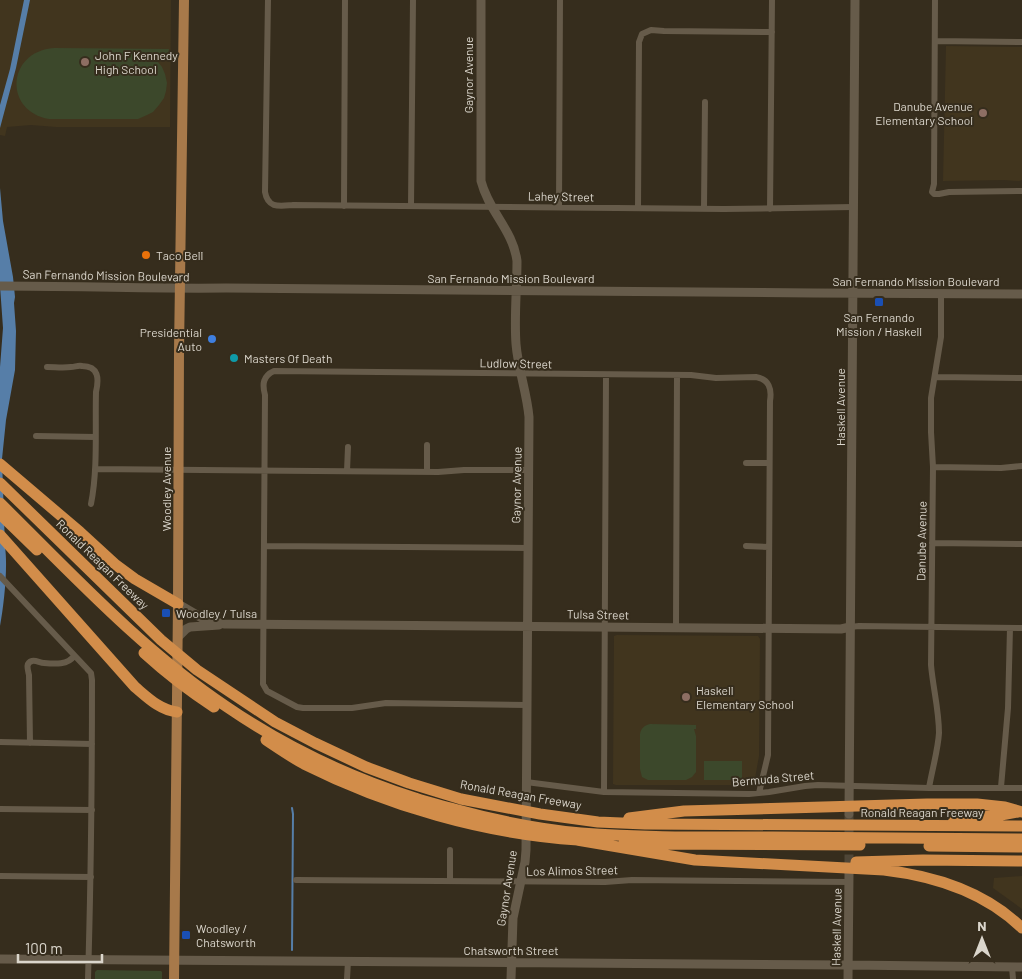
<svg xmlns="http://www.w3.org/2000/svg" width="1022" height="979" viewBox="0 0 1022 979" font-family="Barlow,sans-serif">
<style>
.built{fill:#41351e}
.green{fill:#3c482b}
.water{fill:#567ea8}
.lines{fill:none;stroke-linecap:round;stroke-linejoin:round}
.stream{stroke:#567ea8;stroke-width:2}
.secondary-tunnel{stroke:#4f4637;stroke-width:9;stroke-dasharray:9 4.5;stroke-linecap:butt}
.street{stroke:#665b4a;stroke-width:6}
.secondary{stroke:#665b4a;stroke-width:9}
.primary{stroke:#a7794a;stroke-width:10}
.highway{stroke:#d28d4a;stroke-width:11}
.education-dot{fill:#8d6e63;stroke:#362d1d;stroke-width:2}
.food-dot{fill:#e8710a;stroke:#362d1d;stroke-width:2}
.transit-dot{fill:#1a4fb4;stroke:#362d1d;stroke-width:2}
.shop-dot{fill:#3f7fe0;stroke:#362d1d;stroke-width:2}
.culture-dot{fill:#0f9aa8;stroke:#362d1d;stroke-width:2}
.labels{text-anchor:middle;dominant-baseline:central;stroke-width:4;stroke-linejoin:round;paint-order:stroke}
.poi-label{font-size:12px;fill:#dbd6cc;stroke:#362d1d;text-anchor:start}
.street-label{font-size:12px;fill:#dbd6cc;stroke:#362d1d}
</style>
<rect width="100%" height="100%" fill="#362d1d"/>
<path class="built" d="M0,0H171L170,127H56L31,125L7,127L5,136L0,135Z
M946,46L1022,47V180L1019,181L1004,180L943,181Z
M617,635L758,636L760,639L759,756L754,784L752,785H616L613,784L614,638V636Z
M1022,876V909L993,888L994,878Z"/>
<path class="green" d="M54,48L169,49L168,57H154L162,67L165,74L167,83L166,91L164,98L159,105L153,112L147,115L138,119H49C2,110 8,51 54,48Z
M650,724L696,725V729H694L696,736V772L692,777L686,780H648L642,777L640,769V734C641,728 645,725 650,724Z
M704,761H742V780H704Z
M97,970L161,971L162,972V979H95V972Z"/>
<path class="water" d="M24,0H30L16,68L0,128V105L10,69Z
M0,188L3,221L13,277L15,297L14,303L16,331L15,370L6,420L2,459L5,547C8,567 4,605 0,626V367L3,328L0,286Z"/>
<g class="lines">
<path class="stream" d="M292,950L293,814L292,808"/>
<path class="secondary-tunnel" d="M849,814V874"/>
<path class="street" d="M268,0L265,192C268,209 280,206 293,205L724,209L853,207
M935,0L934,184L932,192L934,194H939L949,192L1022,191
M935,41L1022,42
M344,206L345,0
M411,206L413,0
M559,207L560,0
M638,208L639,42L642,34L651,30L664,31L772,32
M704,208L705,102
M770,209L772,0
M47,367C55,367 63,368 71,367C75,367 78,365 82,366C99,366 99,379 96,392C95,428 98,469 91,504
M935,377L1022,378
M36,436L95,437
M746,463H769
M933,467L1001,468L1022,466
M95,469L438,472L464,470H528
M347,471L348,447
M427,472V445
M932,543L1022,544
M264,546L528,548
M746,546L769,547
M0,576L91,673L92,680C92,780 91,879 88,979
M850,627L859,626L1022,628
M676,628L677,375
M527,705L386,703L352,708H303L297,707L267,691L263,684L265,395C262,384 263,376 274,371L691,375L716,378L756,377C769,379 772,389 770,401L768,755L759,793
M0,742L92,744
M30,743L29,675C28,670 25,663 32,661C36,660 40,663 44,663C55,664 68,665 74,656
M526,782L604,792L749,794L769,792L805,786L818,785L929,788H1022
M1001,787L1008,708L1010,628
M929,788C932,770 938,750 939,733C939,710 933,688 931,665L933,467L931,432V398L941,337V294
M604,792L606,375
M0,809L92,810
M450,850V881
M0,876L91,877
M296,880L605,882L632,880L849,882
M1012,967L1013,979
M347,979L348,961"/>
<path class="secondary" d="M481,0V181C489,212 513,230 517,261C517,289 514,317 516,344C518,369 527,393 529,417L526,850L525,862L513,918L511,979
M0,286C76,286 151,289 226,288L814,293L1022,294
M178,604L202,618L224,624L841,629L850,627
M178,637L186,629L190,627L219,625
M849,814L855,0
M0,959L848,965L1022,967
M848,979L849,874"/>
<path class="primary" d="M174,979L178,604L179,351L184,0"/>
<path class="highway" d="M0,464L80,532L116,565L135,579L178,604
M0,483L161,640L197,670L275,722L315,743L366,767L409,783L461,799L540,814L598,822L645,824L1022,826
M0,503C72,574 142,650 227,707C284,746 349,777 415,798C429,803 444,806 458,810C498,821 539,829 581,833C644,838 709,837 773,837C856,838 939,838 1022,839
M0,514L37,550
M0,535L135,687C148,698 160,710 177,712
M144,653C166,673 189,691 214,707
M266,740C278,748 291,757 304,764C388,806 484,834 578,840
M629,818L684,811L927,804H977L1005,807L1022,812
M954,819L1001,815L1018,812
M571,839L695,860L884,870C935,876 985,892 1022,928
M624,843L643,844L860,845
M929,846L1022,847
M856,862L923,860L1022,861"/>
</g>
<g class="education-dot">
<circle cx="85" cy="62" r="5"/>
<circle cx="983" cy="113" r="5"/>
<circle cx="686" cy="697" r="5"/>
</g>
<circle class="food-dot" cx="146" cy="255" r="5"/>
<g class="transit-dot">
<rect x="874" y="297" width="10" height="10" rx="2.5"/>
<rect x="161" y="608" width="10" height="10" rx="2.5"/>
<rect x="181" y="930" width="10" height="10" rx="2.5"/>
</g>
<circle class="shop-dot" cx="212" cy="339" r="5"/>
<circle class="culture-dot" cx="234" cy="358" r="5"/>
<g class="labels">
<g class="poi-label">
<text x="95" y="55">John F Kennedy<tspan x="95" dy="14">High School</tspan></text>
<text x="973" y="106" text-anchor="end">Danube Avenue<tspan x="973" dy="14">Elementary School</tspan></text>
<text x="156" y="255">Taco Bell</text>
<text x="879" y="317" text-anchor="middle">San Fernando<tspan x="879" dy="14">Mission / Haskell</tspan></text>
<text x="202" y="332" text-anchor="end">Presidential<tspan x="202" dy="14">Auto</tspan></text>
<text x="244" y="358">Masters Of Death</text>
<text x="176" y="613">Woodley / Tulsa</text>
<text x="696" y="690">Haskell<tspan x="696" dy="14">Elementary School</tspan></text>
<text x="196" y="928">Woodley /<tspan x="196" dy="14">Chatsworth</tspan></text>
</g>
<g class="street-label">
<text transform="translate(468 75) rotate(-90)">Gaynor Avenue</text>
<text transform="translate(561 196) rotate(1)">Lahey Street</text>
<text transform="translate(106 275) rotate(1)">San Fernando Mission Boulevard</text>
<text x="511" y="278">San Fernando Mission Boulevard</text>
<text x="916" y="281">San Fernando Mission Boulevard</text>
<text transform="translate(516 363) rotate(1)">Ludlow Street</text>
<text transform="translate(840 407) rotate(-90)">Haskell Avenue</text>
<text transform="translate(516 485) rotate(-89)">Gaynor Avenue</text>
<text transform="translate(166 489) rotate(-90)">Woodley Avenue</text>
<text transform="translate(921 541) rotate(-89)">Danube Avenue</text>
<text transform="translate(103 564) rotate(44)">Ronald Reagan Freeway</text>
<text transform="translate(598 614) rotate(1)">Tulsa Street</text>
<text transform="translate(773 778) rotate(-5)">Bermuda Street</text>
<text transform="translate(521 794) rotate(10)">Ronald Reagan Freeway</text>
<text x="922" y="812">Ronald Reagan Freeway</text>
<text transform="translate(572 870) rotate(-1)">Los Alimos Street</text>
<text transform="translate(506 888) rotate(-81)">Gaynor Avenue</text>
<text transform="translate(836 927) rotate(-89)">Haskell Avenue</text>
<text x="511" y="950">Chatsworth Street</text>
</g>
</g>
<g transform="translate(982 939)" stroke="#362d1d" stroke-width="4" paint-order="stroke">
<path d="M0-4L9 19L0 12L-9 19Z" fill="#dbd6cc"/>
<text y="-8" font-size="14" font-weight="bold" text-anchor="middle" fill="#dbd6cc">N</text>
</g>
<path d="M18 954v8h84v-8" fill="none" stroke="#dbd6cc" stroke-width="2.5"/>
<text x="25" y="954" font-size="15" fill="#dbd6cc" stroke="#362d1d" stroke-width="4" paint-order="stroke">100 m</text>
</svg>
